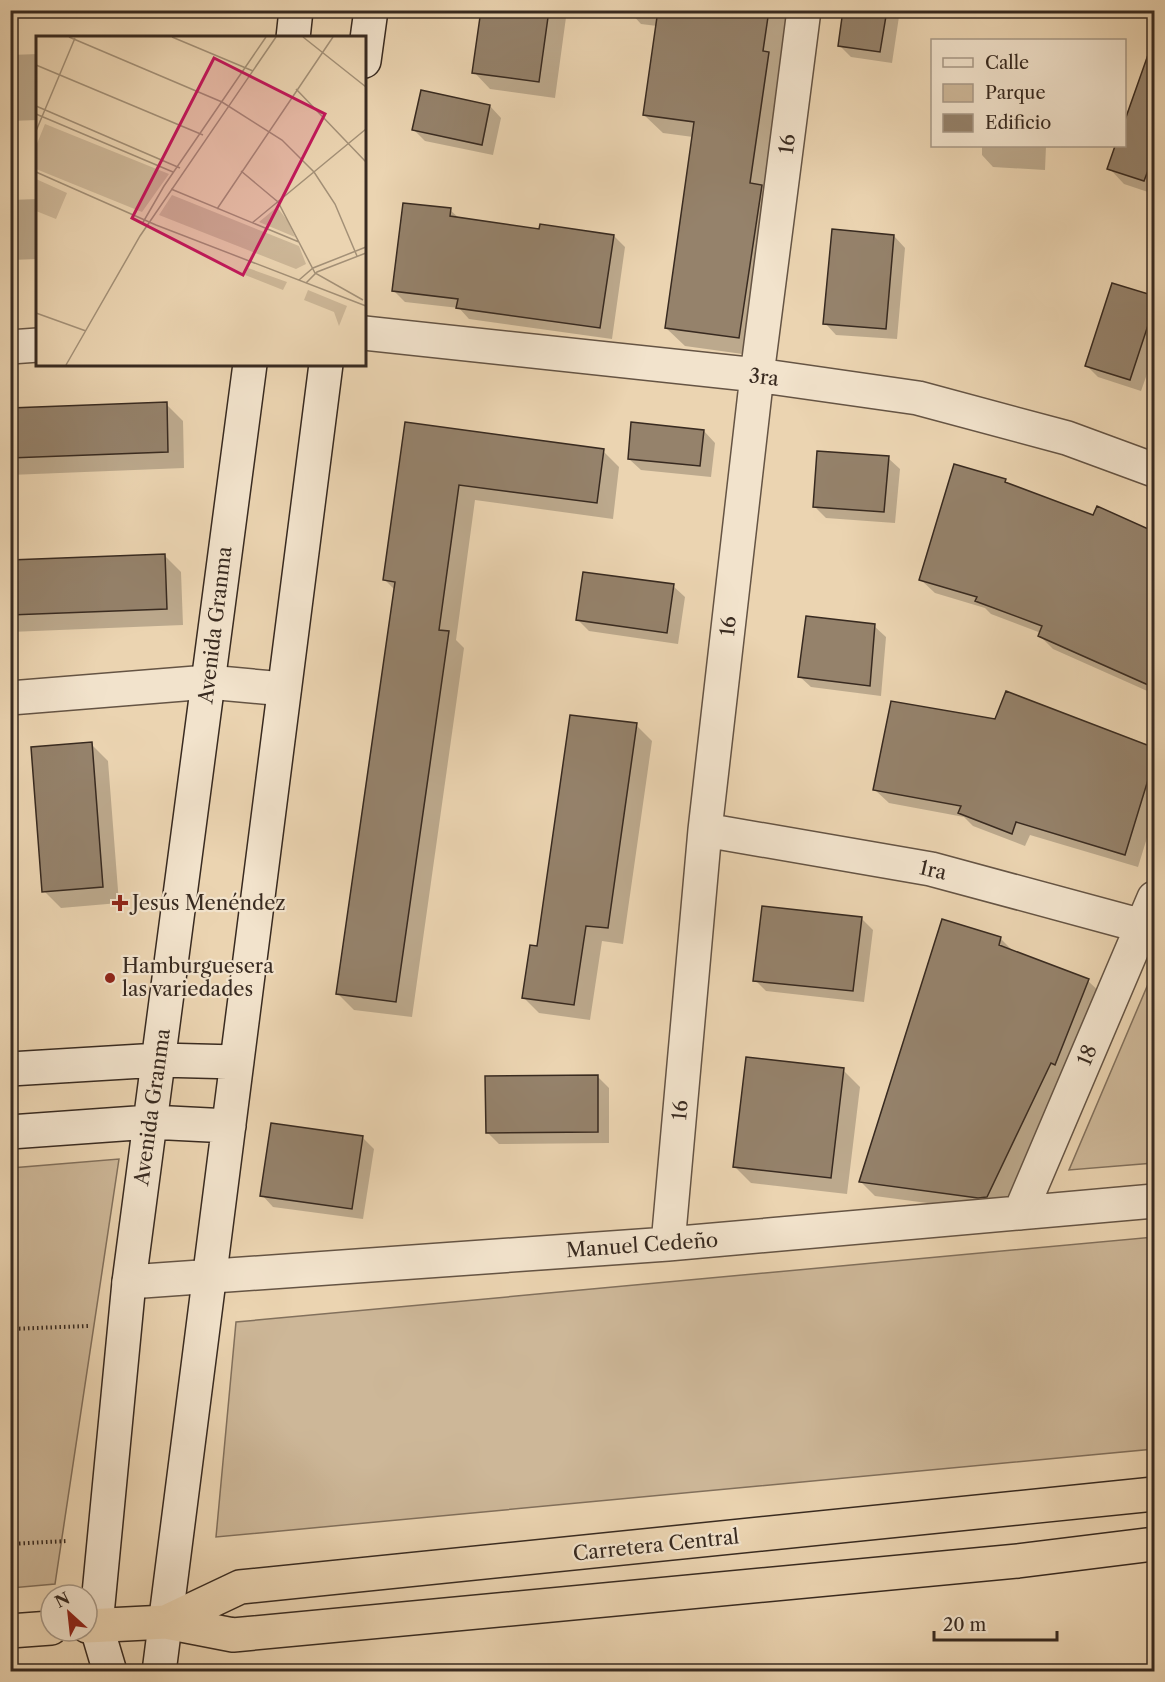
<svg xmlns="http://www.w3.org/2000/svg" width="1165" height="1682" viewBox="0 0 1165 1682" font-family="'Libre Caslon Text',serif">
<style>
.green{fill:#cdb798;stroke:#82705c;stroke-width:1.5}
.shadow{fill:#0003}
.building{fill:#95826b;stroke:#382a20;stroke-width:1.5}
.lines{fill:none;stroke-linecap:round;stroke-linejoin:round}
.street-casing{stroke:#655444;stroke-width:36}
.secondary-casing{stroke:#382a20;stroke-width:36}
.highway-casing{stroke:#382a20;stroke-width:36}
.path{stroke:#382a20;stroke-width:4;stroke-dasharray:1.5 3;stroke-linecap:butt}
.street{stroke:#f2e3cc;stroke-width:33}
.secondary{stroke:#f2e3cc;stroke-width:33}
.highway{stroke:#ebd4b1;stroke-width:33}
.poi-dot{fill:#8f2418;stroke:#f2e3cc;stroke-width:2}
.labels{text-anchor:middle;dominant-baseline:central;stroke-width:4.5;stroke-linejoin:round;paint-order:stroke}
.street-label{font-size:20px;fill:#382a20;stroke:#f2e3cc}
.poi-label{font-size:20px;fill:#382a20;stroke:#f2e3cc;text-anchor:start}
.inset-road{fill:none;stroke:#a39077;stroke-width:1.5}
.view{fill:#c2185b;fill-opacity:0.15;stroke:#c2185b;stroke-width:3}
.inset-edge{fill:none;stroke:#382a20;stroke-width:3}
</style>
<rect width="100%" height="100%" fill="#ebd4b1"/>
<filter id="stains"><feTurbulence type="fractalNoise" baseFrequency=".00333" numOctaves="4"/><feColorMatrix values="0 0 0 0 .2 0 0 0 0 .09 0 0 0 0 .02 0 0 0 .5 -.17"/></filter>
<radialGradient id="worn" r=".72"><stop offset=".6" stop-color="#630" stop-opacity="0"/><stop offset="1" stop-color="#630" stop-opacity=".3"/></radialGradient>
<path class="green" d="M1154,970V1163L1069,1170Z
M119,1159L55,1584L11,1588V1168Z
M1154,1237V1449L216,1537L236,1322Z"/>
<path class="shadow" d="M482,10H567L555,98L490,89L474,72Z
M628,10H789L757,356L685,346L666,328L693,137L663,133L644,115L657,26L641,24Z
M845,10H900L892,63L851,57L839,45Z
M1152,48L1154,49V194L1124,184L1109,168L1117,146H1124V125Z
M38,54V120L10,121V55Z
M490,106L501,118L493,155L425,141L414,130Z
M982,146H1046L1045,170L993,167L982,155Z
M38,199V259L10,260V200Z
M450,210L459,218L540,230L614,236L625,247L612,339L469,319L459,308L405,302L394,291Z
M894,236L905,248L897,339L836,335L825,323Z
M1154,298V377L1147,374L1141,391L1098,377L1087,366Z
M166,404L183,421L184,468L10,475V410Z
M406,424L603,451L619,467L613,519L475,500L456,640L464,648L412,1017L354,1010L338,994L396,591L384,579Z
M704,431L715,443L711,477L641,470L629,459Z
M888,458L900,469L895,523L826,518L814,506Z
M1005,480L1010,485L1094,517L1154,534V694L1053,649L1040,636L1041,633L991,614L985,608L935,593L921,580Z
M164,555L181,572L183,625L10,632V561Z
M673,586L685,597L678,644L589,631L578,620Z
M874,626L886,637L881,696L811,687L799,676Z
M636,725L652,741L623,944L602,941L590,1020L539,1013L523,997L538,948Z
M91,744L108,761L119,903L61,908L44,891Z
M1154,750V815L1138,867L1030,835L1025,846L973,826L964,817L889,803L875,790Z
M763,908L862,919L873,930L864,1002L766,991L755,980Z
M1000,938L1014,952L1088,981L1103,995L1001,1211L994,1212L875,1196L860,1181Z
M843,1070L860,1087L847,1194L751,1183L734,1166Z
M597,1076L609,1088V1143L499,1144L487,1132Z
M363,1138L374,1149L363,1219L273,1207L262,1195Z"/>
<path class="building" d="M481,10H549L539,82L472,73Z
M658,10H769L763,51L769,52L750,183L762,185L739,338L665,328L694,122L643,115Z
M843,10H887L880,52L838,46Z
M1150,49L1155,50V152L1144,181L1107,169L1115,146H1125V120Z
M421,90L490,105L482,145L412,130Z
M403,203L451,208L450,216L539,229L540,224L614,235L600,328L456,308L458,299L392,291Z
M832,229L894,235L886,329L823,324Z
M1112,283L1155,296V304L1130,380L1085,366Z
M167,402L168,452L10,458V408Z
M405,422L604,449L597,503L459,485L439,630L449,631L396,1002L336,994L395,582L383,580Z
M631,422L704,430L700,466L628,459Z
M817,451L889,456L884,512L813,507Z
M954,464L1006,479L1005,482L1093,515L1097,506L1155,532V688L1038,636L1042,626L975,601L977,597L919,580Z
M165,554L167,609L10,615V560Z
M583,572L674,584L667,633L576,620Z
M806,616L875,624L870,686L798,677Z
M1006,691L1155,748V757L1125,855L1016,822L1012,834L958,813L961,806L873,790L891,701L995,719Z
M570,715L637,723L608,928L586,926L574,1005L522,998L530,945L537,946Z
M92,742L103,887L42,892L31,747Z
M762,906L862,917L853,991L753,981Z
M942,919L1001,937L999,945L1089,979L1055,1065L1051,1063L987,1197L978,1198L859,1182Z
M746,1057L844,1068L831,1178L733,1167Z
M598,1075V1132L486,1133L485,1076Z
M271,1123L363,1136L352,1209L260,1196Z"/>
<g class="lines">
<defs>
<path id="street" d="M364,333L757,375L918,398L1067,438L1154,470
M10,347L38,345
M10,698L208,682L284,689
M705,830L931,869L1142,926L1154,934
M1020,1213L1154,898
M668,1244L705,830L757,375L804,10
M129,1282L668,1244L1154,1201"/>
<path id="secondary" d="M293,38L296,10
M364,61L371,10
M10,1069L159,1060L237,1062
M10,1132L150,1122L229,1126
M110,1672L96,1625L129,1282L250,364
M159,1672L326,364"/>
<path id="highway" d="M166,1622L240,1587L1154,1494
M87,1626L166,1622L233,1635L1018,1561L1154,1544
M10,1631L51,1628"/>
</defs>
<use href="#street" class="street-casing"/>
<use href="#secondary" class="secondary-casing"/>
<use href="#highway" class="highway-casing"/>
<path class="path" d="M10,1329L88,1326
M10,1544L67,1541"/>
<use href="#street" class="street"/>
<use href="#secondary" class="secondary"/>
<use href="#highway" class="highway"/>
</g>
<g class="poi-dot">
<path d="M117 894h6v6h6v6h-6v6h-6v-6h-6v-6h6z"/>
<circle cx="110" cy="978" r="6"/>
</g>
<g class="labels">
<g class="street-label">
<text transform="translate(787 144) rotate(-83)">16</text>
<text transform="translate(764 377) rotate(7)">3ra</text>
<text transform="translate(215 625) rotate(-83)">Avenida Granma</text>
<text transform="translate(728 626) rotate(-84)">16</text>
<text transform="translate(933 870) rotate(13)">1ra</text>
<text transform="translate(1087 1055) rotate(-67)">18</text>
<text transform="translate(152 1107) rotate(-82)">Avenida Granma</text>
<text transform="translate(680 1110) rotate(-85)">16</text>
<text transform="translate(642 1245) rotate(-4)">Manuel Cedeño</text>
<text transform="translate(656 1545) rotate(-6)">Carretera Central</text>
</g>
<g class="poi-label">
<text x="132" y="903">Jesús Menéndez</text>
<text x="122" y="966">Hamburguesera<tspan x="122" dy="23">las variedades</tspan></text>
</g>
</g>
<g transform="translate(36 36)">
<rect width="330" height="330" fill="#ebd4b1"/>
<path d="M9,88L133,138L106,176L0,133V110ZM0,143L31,157L20,183L0,175ZM136,159L263,210L270,228L260,233L123,179ZM241,171L251,184L259,201L223,186ZM212,232L251,246L247,254L209,239ZM272,254L311,270L303,290L298,276L268,264Z" fill="#cdb798"/>
<path class="inset-road" d="M33,1L186,66L246,104L278,136L299,168L321,220M136,1L217,35M267,1L330,51M0,29L167,99M260,53L330,126M0,70L144,132M0,78L137,136M0,95L39,2M205,135L242,166L279,237L327,264M0,136L120,189L330,270M135,153L263,206M181,173L297,1M216,187L330,93M106,188L128,150L230,1M263,244L277,232L330,211M270,247L281,236L330,217M0,277L50,295M30,329L104,200L240,1"/>
<path class="view" d="M178,22L289,78L207,239L96,182Z"/>
<rect width="330" height="330" class="inset-edge"/>
</g>
<rect width="1165" height="1682" fill="none" stroke="#ebd4b1" stroke-width="36"/>
<rect x="12" y="12" width="1141" height="1658" fill="none" stroke="#382a20" stroke-width="3"/>
<rect x="18" y="18" width="1129" height="1646" fill="none" stroke="#382a20" stroke-width="1.5"/>
<rect x="931" y="39" width="195" height="108" fill="#f2e3cc" stroke="#a89987" stroke-width="1.5"/>
<rect x="943" y="58" width="30" height="9" fill="#f2e3cc" stroke="#a89987" stroke-width="1.5"/>
<text x="985" y="69" font-size="18" fill="#382a20">Calle</text>
<rect x="943" y="84" width="30" height="18" fill="#cdb798" stroke="#a89987" stroke-width="1.5"/>
<text x="985" y="99" font-size="18" fill="#382a20">Parque</text>
<rect x="943" y="114" width="30" height="18" fill="#95826b" stroke="#a89987" stroke-width="1.5"/>
<text x="985" y="129" font-size="18" fill="#382a20">Edificio</text>
<g transform="translate(69 1613) rotate(333)"><circle r="28" fill="#f2e3cc" stroke="#a89987" stroke-width="1.5"/>
<path d="M0-4.5L10 22L0 15L-10 22Z" fill="#8f2418"/>
<text y="-9" font-size="16" font-weight="bold" text-anchor="middle" fill="#382a20">N</text>
</g>
<path d="M934 1631v9h123v-9" fill="none" stroke="#382a20" stroke-width="3"/>
<text x="943" y="1631" font-size="18" fill="#382a20" stroke="#f2e3cc" stroke-width="4.5" paint-order="stroke">20 m</text>
<rect width="100%" height="100%" filter="url(#stains)"/>
<rect width="100%" height="100%" fill="url(#worn)"/>
</svg>
